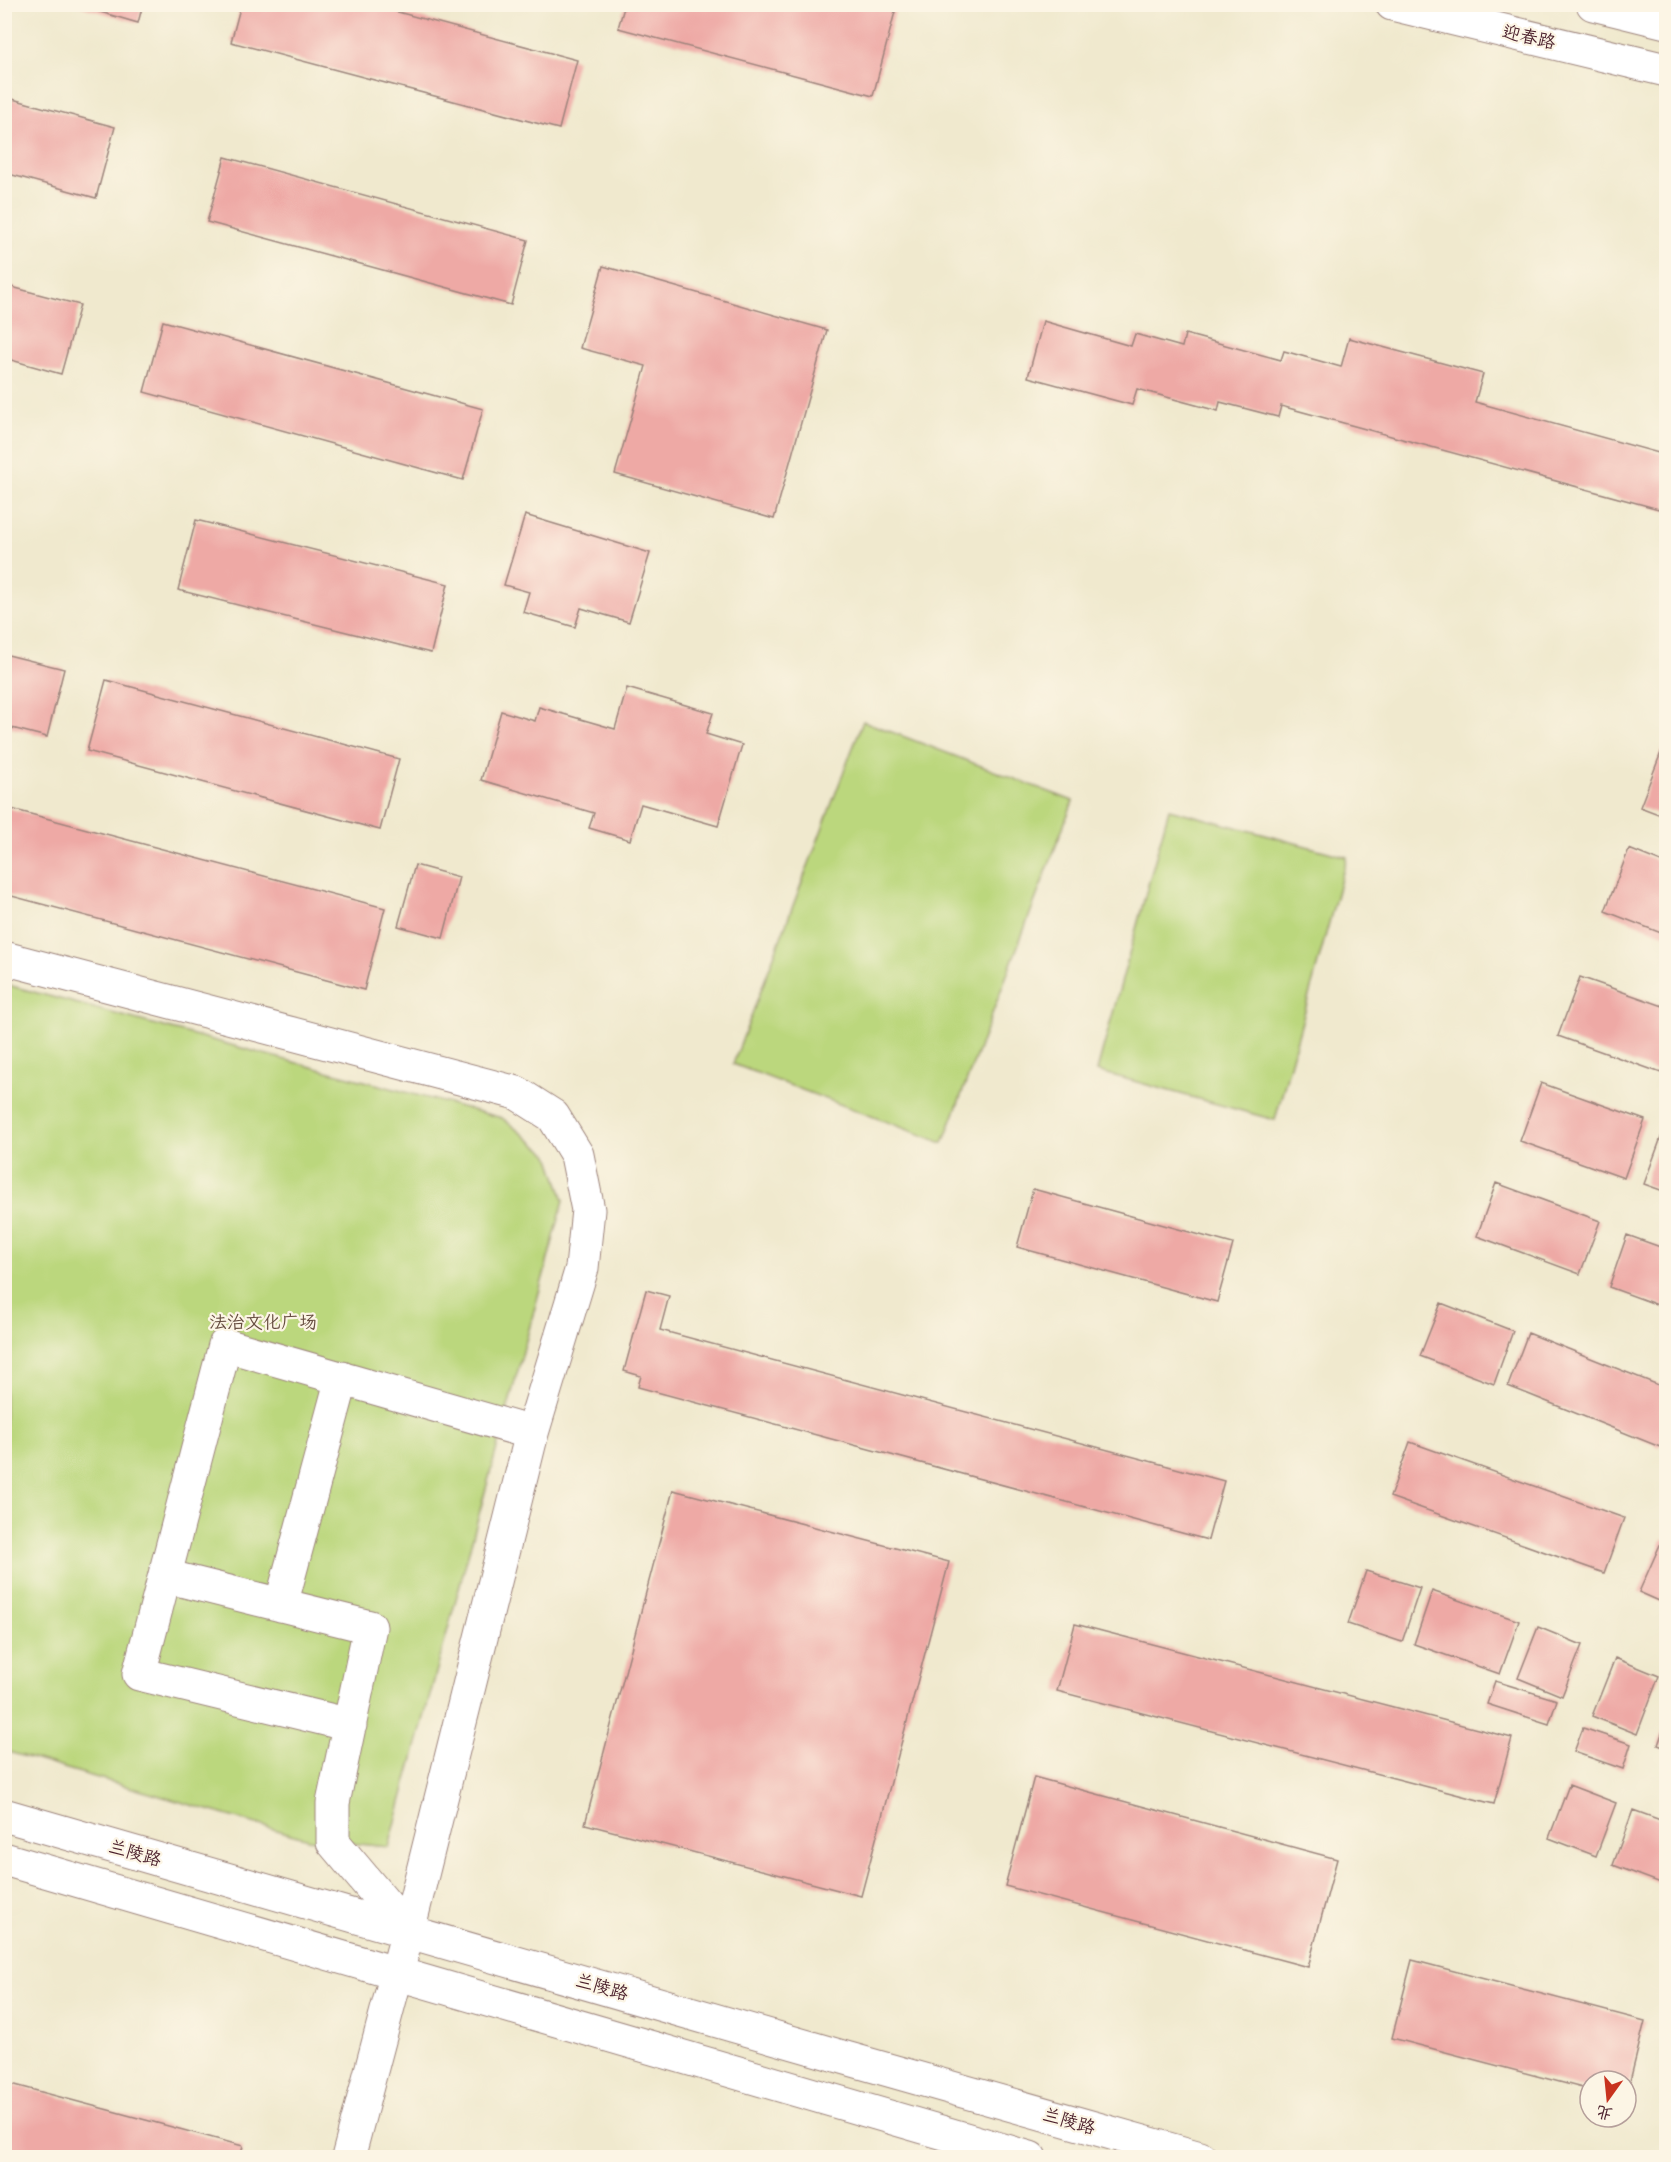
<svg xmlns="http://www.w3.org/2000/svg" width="1671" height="2162" font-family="Mynerve,'LXGW WenKai TC',sans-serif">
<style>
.green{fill:#bbd77d;stroke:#827b54;stroke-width:1.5}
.building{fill:#eea9a5}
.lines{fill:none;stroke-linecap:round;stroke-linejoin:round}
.minor-casing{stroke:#9d847c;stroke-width:35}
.minor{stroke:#fff;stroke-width:33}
.labels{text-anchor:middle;stroke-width:4.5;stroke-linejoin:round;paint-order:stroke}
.street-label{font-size:18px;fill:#4a1f2b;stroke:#fcf5e5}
.park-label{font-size:18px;fill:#664d40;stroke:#fcf5e5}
</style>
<rect width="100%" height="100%" fill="#fcf5e5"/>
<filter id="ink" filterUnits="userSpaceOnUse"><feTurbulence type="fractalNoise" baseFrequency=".0167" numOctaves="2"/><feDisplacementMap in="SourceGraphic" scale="12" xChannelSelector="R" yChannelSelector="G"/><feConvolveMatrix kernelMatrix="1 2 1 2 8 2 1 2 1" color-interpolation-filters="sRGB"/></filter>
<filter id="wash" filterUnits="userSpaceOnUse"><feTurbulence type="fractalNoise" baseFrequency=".008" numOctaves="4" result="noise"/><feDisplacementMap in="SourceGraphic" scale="24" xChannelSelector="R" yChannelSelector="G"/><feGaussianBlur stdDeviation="1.35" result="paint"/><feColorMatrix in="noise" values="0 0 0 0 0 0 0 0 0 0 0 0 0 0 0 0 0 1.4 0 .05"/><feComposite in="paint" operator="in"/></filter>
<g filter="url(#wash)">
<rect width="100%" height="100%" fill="#f0e9ce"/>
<path class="green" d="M863,721L1073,801L943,1143L733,1064Z
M1169,809L1347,857L1275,1120L1097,1071Z
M4,984L502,1118L549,1155L564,1200L389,1847L308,1839L5,1751Z"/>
<g id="blocks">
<path class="building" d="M73,4H143L138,23Z
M241,4H368L577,60L559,129L231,42Z
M625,4H897L873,96L618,28Z
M5,97L115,127L96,198L5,173Z
M225,157L528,240L511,305L207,222Z
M603,266L827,330L774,519L615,474L646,366L580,348Z
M4,285L80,305L61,374L4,358Z
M163,321L483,409L463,480L144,392Z
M1043,321L1131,346L1135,334L1182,347L1185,334L1281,360L1284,351L1341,367L1349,338L1483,374L1475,402L1666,455V511L1281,406L1278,417L1220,402L1218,411L1137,389L1132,405L1028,377Z
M525,515L650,553L629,622L581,608L575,627L523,612L529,592L504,585Z
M196,520L448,584L431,653L178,590Z
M4,654L64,669L47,737L4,726Z
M106,680L399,759L380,830L87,751Z
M627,688L713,713L706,734L742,745L718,826L641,804L630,840L589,828L594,813L481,780L501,711L535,721L539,707L615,729Z
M1662,750L1666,752V817L1640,807Z
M4,807L385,908L364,990L4,894Z
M1629,849L1666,864V935L1605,911Z
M415,865L459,877L443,938L398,926Z
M1580,977L1666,1007V1067L1664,1074L1558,1036Z
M1541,1083L1645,1120L1624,1178L1520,1141Z
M1666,1124V1192L1644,1184Z
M1496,1183L1600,1221L1580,1274L1477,1236Z
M1033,1189L1233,1244L1217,1302L1017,1247Z
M1627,1235L1666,1249V1308L1609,1287Z
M646,1290L669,1296L660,1330L1224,1481L1208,1540L638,1387L641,1376L624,1371Z
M1441,1303L1513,1331L1494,1384L1420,1356Z
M1528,1333L1666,1388V1432L1660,1447L1508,1386Z
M1410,1442L1624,1518L1604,1573L1390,1497Z
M673,1490L949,1562L861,1896L585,1824Z
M1663,1538L1666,1540V1604L1639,1592Z
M1366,1571L1420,1588L1402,1642L1348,1624Z
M1432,1591L1519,1621L1500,1674L1414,1644Z
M1075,1624L1512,1738L1494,1804L1057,1691Z
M1538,1627L1582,1645L1562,1696L1518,1678Z
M1615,1658L1659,1676L1637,1734L1592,1716Z
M1495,1681L1557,1700L1549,1724L1487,1704Z
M1666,1722V1748L1658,1745Z
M1583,1728L1631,1744L1623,1769L1574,1752Z
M1034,1777L1337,1859L1308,1967L1005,1886Z
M1569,1785L1616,1803L1596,1856L1549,1838Z
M1633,1810L1666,1822V1885L1613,1865Z
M1412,1960L1645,2021L1627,2093L1626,2081H1590V2090L1392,2038Z
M4,2082L243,2146L240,2158H4Z"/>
</g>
</g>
<g filter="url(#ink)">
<use href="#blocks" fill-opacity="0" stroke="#9d847c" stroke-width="1.5"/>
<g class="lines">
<defs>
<path id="minor" d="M1392,4L1666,70
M1593,4L1666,22
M4,958L517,1093L553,1116L577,1155L588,1210L582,1268L532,1433L408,1931L348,2158
M165,1576L370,1627L333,1803V1842L408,1931
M281,1605L342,1378
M350,1725L139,1674L225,1345L532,1433
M4,1815L846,2058L1200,2158
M4,1859L1030,2158"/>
</defs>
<use href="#minor" class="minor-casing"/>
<use href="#minor" class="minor"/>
</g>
</g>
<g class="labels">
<g class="street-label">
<text transform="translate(1529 37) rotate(13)" y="6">迎春路</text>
<text transform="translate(135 1853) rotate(16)" y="6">兰陵路</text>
<text transform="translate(602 1987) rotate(16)" y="6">兰陵路</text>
<text transform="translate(1069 2121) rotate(16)" y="6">兰陵路</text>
</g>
<g class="park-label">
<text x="263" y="1328">法治文化广场</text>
</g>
</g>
<rect width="1671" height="2162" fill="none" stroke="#fcf5e5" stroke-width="24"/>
<g transform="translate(1608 2099) rotate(195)"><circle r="28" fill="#fcf5e5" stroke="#b59f9b" stroke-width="1.5"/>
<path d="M0-4.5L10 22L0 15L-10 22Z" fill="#c8321e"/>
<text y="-9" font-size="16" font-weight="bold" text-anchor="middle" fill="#4a1f2b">北</text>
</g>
</svg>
